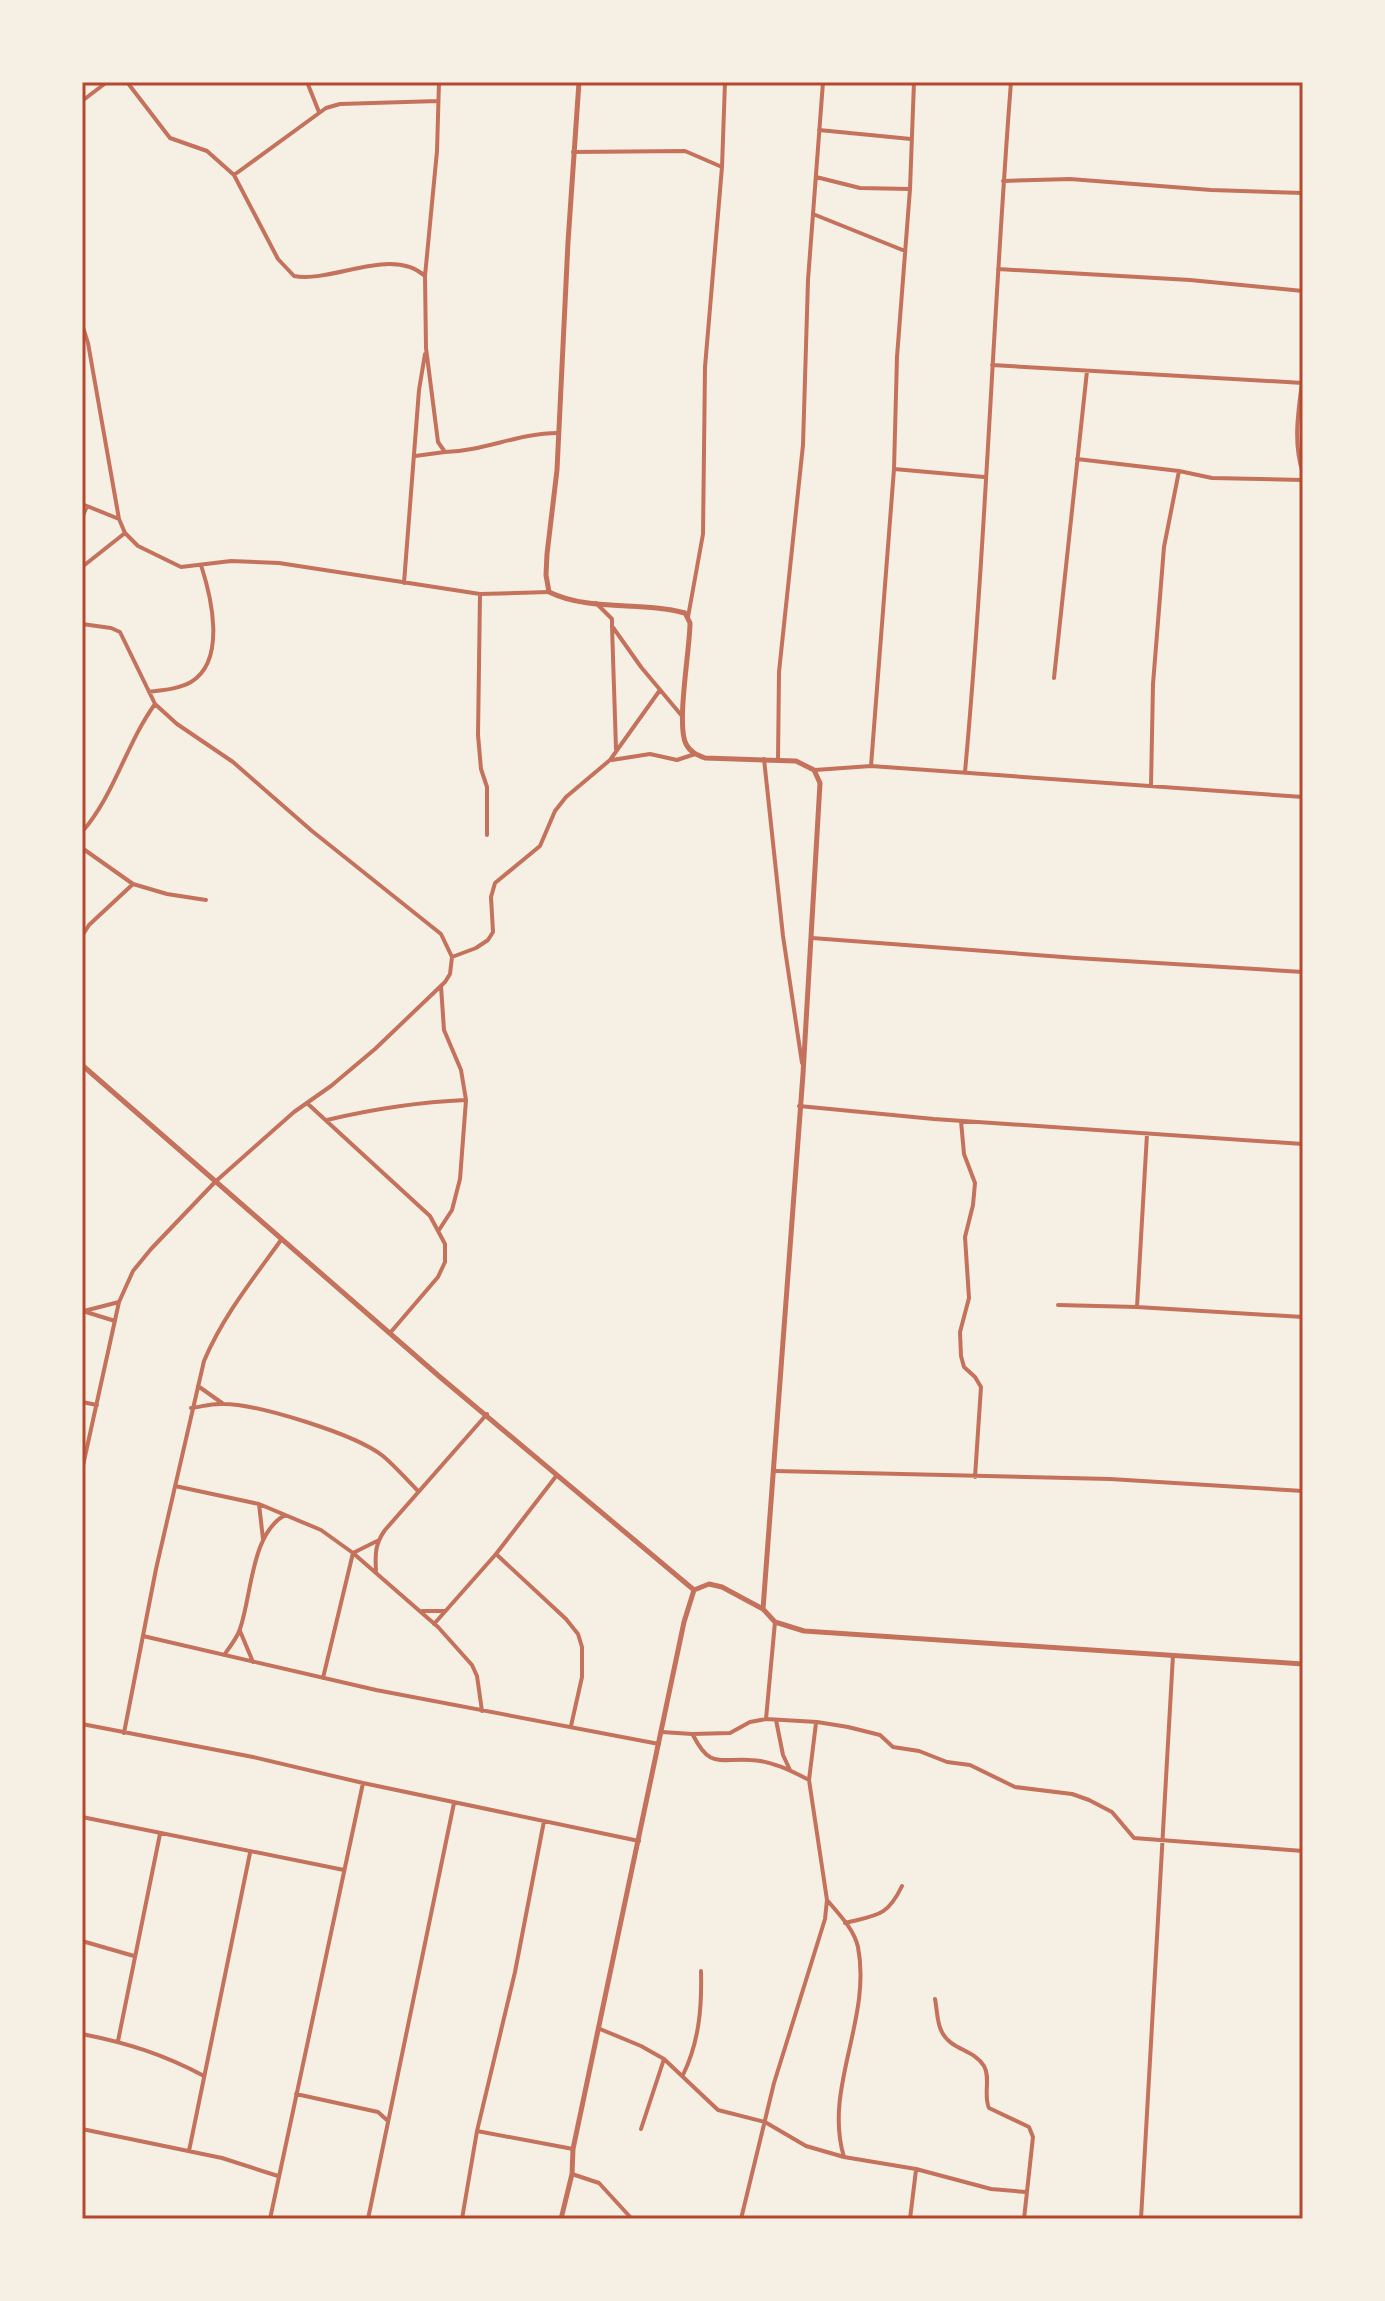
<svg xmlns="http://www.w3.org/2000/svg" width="1385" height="2301" font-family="Montserrat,sans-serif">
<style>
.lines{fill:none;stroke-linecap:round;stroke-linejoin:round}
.minor{stroke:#c5725c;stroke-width:4}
.tertiary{stroke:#c5725c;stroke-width:5}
.neatline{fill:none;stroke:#b5482f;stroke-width:3}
</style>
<rect width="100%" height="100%" fill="#f6efe4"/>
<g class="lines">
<path class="minor" d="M127,82L170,138L207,151L234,175L278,259L294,276C334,283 391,246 425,276
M307,82L319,112
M439,82L437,151L425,276L426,348L438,442L445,452C485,451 518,433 558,433
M82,101L107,82
M819,130L911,139
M573,152L685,151L722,167
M234,175L326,108L340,104L438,101
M816,177L860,188L910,189
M1003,181L1070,179L1211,190L1303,193
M813,214L905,251
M998,269L1190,280L1303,291
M82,324L88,343L119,519L125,533L138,546L181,567L231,561L279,563L480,594L549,592
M992,365L1303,383
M1302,383C1298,413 1293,444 1303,473
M415,456L445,452
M1077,459L1179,471L1212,478L1303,480
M894,469L984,477
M82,504L119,519
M82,518L87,506
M82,567L125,533
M404,583L419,390L425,354
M480,594L478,735L481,769L487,787V835
M596,603L612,619V626L641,667L682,716
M688,617L703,534L705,367L722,167L725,82
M82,624L111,628L120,632L155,704L177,724L233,762L312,831L441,934L452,957L450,974L445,982L375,1049L331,1086L294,1112L215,1182L151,1249L133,1271L119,1302L82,1470
M612,626L616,749
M1054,678L1087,371
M149,692C163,690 179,689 191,682C227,660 211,596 201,565
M764,759L783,936L802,1063
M612,760L650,754L677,760L695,754
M778,760L779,672L803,445L808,280L823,82
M871,766L894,469L897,357L910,189L914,82
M815,770L871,766L1303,797
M965,772C986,542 993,312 1011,82
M1151,786L1153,684L1164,547L1179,471
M82,832C115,794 126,744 155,704
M82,848L133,884L167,894L206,900
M82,936L89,925L133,884
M812,938L1076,958L1303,972
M452,957L476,948L488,940L493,932L491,897L495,883L540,846L555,811L566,797L610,760L660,690
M308,1104L430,1216L445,1244V1262L438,1277L390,1333
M799,1106L934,1119L1303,1144
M327,1120C373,1109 418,1102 466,1100
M961,1121L964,1154L975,1183L973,1205L965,1237L969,1298L960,1332L961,1356L964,1367L975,1377L981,1387L975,1477
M439,1230L452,1210L460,1179L466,1100L461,1070L444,1030L441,986
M1058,1305L1137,1307L1303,1317
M1137,1307L1147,1134
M84,1311L119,1302
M86,1312L115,1321
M198,1386L222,1403
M82,1402L97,1405
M191,1408C201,1407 212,1403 223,1404C258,1404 355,1434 383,1456C395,1466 407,1480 418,1491
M775,1471L1110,1479L1303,1491
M175,1486L259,1504L321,1530L353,1553L438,1627L472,1665L477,1676L482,1711
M259,1504L263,1539
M496,1554L566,1619L578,1634L582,1647V1677L571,1726
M376,1571C375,1554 375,1544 385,1530L487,1414
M422,1611H445
M434,1624L496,1554L557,1475
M240,1631L253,1662
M143,1636L376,1690L659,1744
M224,1655C230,1647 237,1638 240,1629C252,1594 251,1534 285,1515
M323,1678L353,1553L377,1541
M766,1719L775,1622
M776,1720L783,1755L790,1770
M82,1724L253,1757L363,1783L639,1841
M662,1732L692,1734L730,1733L750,1722L766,1719L817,1722L848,1727L880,1735L893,1747L919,1751L947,1762L970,1765L1015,1787L1072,1794L1089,1800L1112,1812L1134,1838L1303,1851
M124,1733L156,1569L204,1361C223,1316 253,1279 281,1240
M693,1735C710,1769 719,1758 750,1760C770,1760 792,1771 809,1780
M82,1817L344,1870
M827,1900C838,1913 854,1929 858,1947C872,2019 823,2089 844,2157
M845,1923C877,1915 887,1917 902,1886
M82,1941L134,1956
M935,1999C937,2009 937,2022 941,2030C949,2050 974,2049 984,2066C991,2078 983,2095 989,2108L1029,2127L1033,2137L1024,2219
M600,2029L641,2046L664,2059L718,2110L765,2122L806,2146L844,2157L916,2169L991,2189L1026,2192
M82,2034C127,2043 163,2054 204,2076
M118,2041L160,1834
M683,2075C699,2042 702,2008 701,1971
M296,2094L378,2112L388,2121
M82,2129L222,2158L278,2176
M641,2129L664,2059
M477,2131L573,2149
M189,2151L250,1853
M572,2174L599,2183L632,2219
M270,2219L363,1783
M368,2219L454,1803
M462,2219L477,2131L515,1972L544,1821
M741,2219L774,2083L825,1919L827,1900L809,1780L816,1723
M910,2219L916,2170
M1141,2219L1173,1655"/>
<path class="tertiary" d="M579,82L568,242L557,470L547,554L546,575L549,592C590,612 642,601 685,613L690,623C690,649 676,725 686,744C690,752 697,755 705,758L796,761L814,770L820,783L803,1074L763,1609
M82,1065L440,1377L694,1590
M561,2219L572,2174L573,2149L684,1622L694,1590L709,1584L722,1587L763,1609L775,1622L804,1631L1303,1664"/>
</g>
<rect width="1385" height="2301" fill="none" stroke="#f6efe4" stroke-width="168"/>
<rect x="84" y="84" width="1217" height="2133" class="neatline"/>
</svg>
